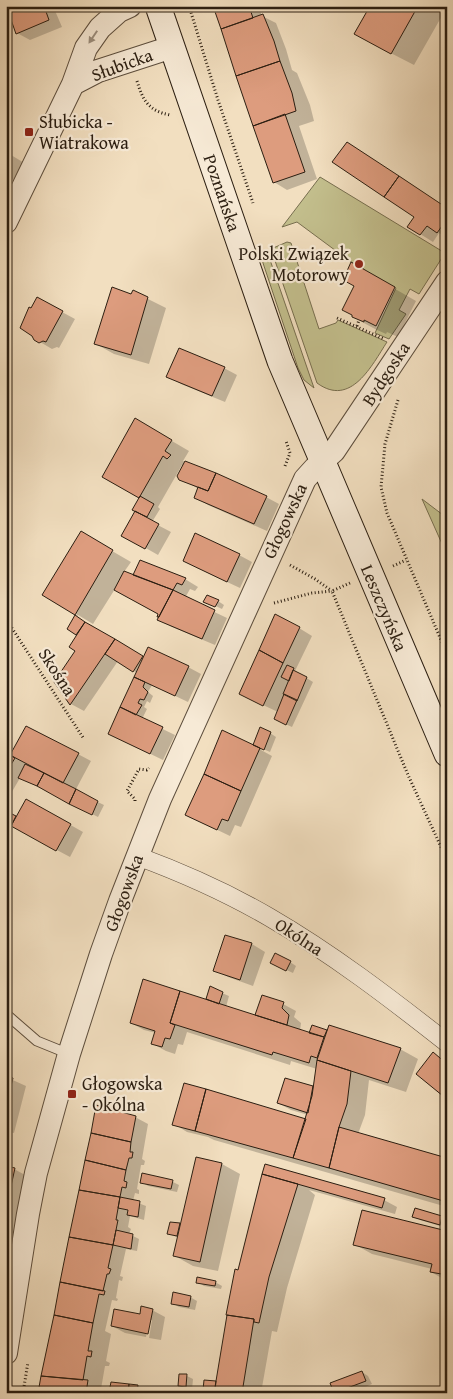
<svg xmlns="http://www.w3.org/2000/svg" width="453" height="1399" font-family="'Gentium Book Plus',serif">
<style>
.green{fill:#c3bf8d;stroke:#776e4f}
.shadow{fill:#0003}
.building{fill:#dd9c7e;stroke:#2b1e11}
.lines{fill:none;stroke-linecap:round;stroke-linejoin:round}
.service-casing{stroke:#5d4e3d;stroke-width:11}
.minor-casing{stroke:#5d4e3d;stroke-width:19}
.tertiary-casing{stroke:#5d4e3d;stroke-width:24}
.secondary-casing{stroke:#2b1e11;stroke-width:27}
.path{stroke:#2b1e11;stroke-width:3;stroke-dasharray:1 2.5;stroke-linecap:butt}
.service{stroke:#f7ead6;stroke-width:9}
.minor{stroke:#f7ead6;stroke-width:18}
.tertiary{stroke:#f7ead6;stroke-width:22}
.secondary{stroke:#f7ead6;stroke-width:25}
.oneway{fill:#9b8e7d}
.poi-dot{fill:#8f2418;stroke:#f7ead6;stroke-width:2}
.labels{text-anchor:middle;stroke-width:4.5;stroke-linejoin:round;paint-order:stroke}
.street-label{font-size:18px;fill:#2b1e11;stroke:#f7ead6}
.poi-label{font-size:18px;fill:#2b1e11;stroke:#f7ead6;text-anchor:start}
</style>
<rect width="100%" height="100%" fill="#f2dfc0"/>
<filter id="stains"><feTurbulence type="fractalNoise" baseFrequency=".004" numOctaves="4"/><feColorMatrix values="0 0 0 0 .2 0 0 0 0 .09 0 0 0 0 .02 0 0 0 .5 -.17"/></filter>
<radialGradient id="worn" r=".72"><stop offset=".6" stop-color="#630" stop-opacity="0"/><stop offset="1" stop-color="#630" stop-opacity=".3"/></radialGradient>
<path class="green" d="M320,177L445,253L419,294L410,289L399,310L406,314L389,339L375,333L396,288L364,271V269L351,262L297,222L282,227Z
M287,242L291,243L319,329L336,323L338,320L387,342C372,365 351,408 317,383L271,249Z
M267,251L314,388L304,380L298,368L260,254Z
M422,499L447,518V555Z"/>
<path class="shadow" d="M11,6H53L62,27L30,40L17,33Z
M214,6H258L262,16L276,23L286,49L292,70L297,73L310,105L314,121L299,126L317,179L287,190L274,182Z
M371,6H447V7L414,65L377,46Z
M347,143L447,209V237L439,233L433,242L409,227L416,217Z
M6,152L26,164L18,182L6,176Z
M352,264L416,301L398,337L387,332L386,334L375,329L353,317L355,286Z
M134,292L166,308L149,364L114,354L96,344Z
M62,312L75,319L59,348L57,347L52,349L35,339Z
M224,368L237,375L225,402L181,384L168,376Z
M136,420L189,451L183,461L266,497L279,504L267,531L208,505L195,497L199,489L180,479L183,466L182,465L158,507L160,509L152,522L171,532L158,555L123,535L136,511L141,498L104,476Z
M81,533L131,562L124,572L134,576L185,579L198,587L195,591L190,589L185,598L227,618L215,645L172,627L159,620L160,614L115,589L93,624L78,615L76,617L144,658L188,667L201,674L188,702L152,685L148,692L153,696L150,703L147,701L144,707L147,709L142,719L175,735L163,760L109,734L137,673L118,661L84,711L71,704L56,682L77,651L78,635L68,628L77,614H75Z
M239,555L252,562L240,588L197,568Z
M205,601H218L224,605L222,609Z
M299,628L312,636L295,671L313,682L292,727L281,722L278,712L240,694Z
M27,727L91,761L75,791L104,805L98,817L20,778L6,802V755L11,757Z
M270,733L276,737L270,752L261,748V750L272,756L241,827L235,825L230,836L186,815L253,746Z
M26,800L83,832L70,857L6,823V812L17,818Z
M226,936L252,944L265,952L253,986L228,977L215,970Z
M290,962L296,966L293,973L278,966Z
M222,993L229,996L226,1007L261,1018L257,1015L283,1004L296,1011L294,1017L301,1023L300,1031L315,1036L313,1027L400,1049L418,1059L406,1092L369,1080L365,1115L358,1134L447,1160V1207L214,1140L208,1137L187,1132L174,1124L307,1120L308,1115L291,1110L278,1103L286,1079L315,1087L317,1069L291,1061L290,1065L187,1032L183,1045L178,1044L175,1054L166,1051L153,1044L156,1033L144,1030L131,1023L212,1002L207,999Z
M433,1053L447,1062V1098L417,1074Z
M6,1077L26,1086L14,1133L6,1131Z
M135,1117L148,1124L142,1159L145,1161L144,1165H141L137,1189L139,1190V1194L135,1193L133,1201L146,1206L144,1220L130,1216L128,1227L131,1229L129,1234L139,1239L137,1251L126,1249L120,1276L123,1277L122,1281L119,1280L116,1298L118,1299L117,1301L112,1300L105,1331L111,1334L106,1361L110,1363L109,1366H105L101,1389L100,1393H39Z
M197,1159L222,1164L240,1174L218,1271L193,1266L175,1256L179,1238L169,1234L180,1224L182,1226Z
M6,1167L14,1169L27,1176L10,1262H6Z
M263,1174L384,1200L397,1207L395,1214L309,1190L315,1195L287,1288L277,1332L272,1331L261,1393H185V1389L179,1385L187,1376L193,1379L192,1390L204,1391L216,1382L239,1271Z
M143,1175L173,1182L179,1185L177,1192L148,1186L142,1182Z
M416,1209L447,1220V1228L420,1220L413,1216Z
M447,1232V1281L431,1272L432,1269L372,1254L354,1244Z
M198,1282H215L222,1286L221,1289L204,1286Z
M190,1297L197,1301L195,1310L179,1307L172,1303Z
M152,1310L165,1317L161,1340L149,1338L152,1320H149L146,1337L125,1333L112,1326Z
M362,1372L368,1376L372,1384L351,1393H335L332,1384Z
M137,1386L143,1390V1393H114L111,1391Z
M301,1389L307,1392L308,1393H295Z"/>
<path class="building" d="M20,6H44L49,20L16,34L8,11Z
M213,6H249L253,18L221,29Z
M370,6H418L391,54L354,34Z
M263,14L274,41L280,61L236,76L221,29Z
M280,61L292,93L296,111L253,126L236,76Z
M285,114L305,172L273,183L253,126Z
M347,142L399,176L384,197L332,162Z
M399,176L447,208V219L437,233L427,226L420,235L407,227L414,217L384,197Z
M351,262L395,287L376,326L364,320V322L352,317V315L342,310L354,286L343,280Z
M112,287L131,294L133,290L148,297L131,355L94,344Z
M37,297L63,311L46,342L43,341L39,343L34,340L32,336L20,328L29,307L31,308Z
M179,348L225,367L212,396L166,377Z
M135,418L172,440L165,451L171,455L167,459L163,456L139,498L102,477Z
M185,461L216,473L208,491L179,480L177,476Z
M216,473L267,496L254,524L194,498L198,487L208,491Z
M140,496L154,504L147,517L132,510Z
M135,511L159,524L145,549L121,536Z
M81,531L113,550L75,615L42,595Z
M195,533L240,554L227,582L183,561Z
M140,560L186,578L182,585L177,583L173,590L133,575Z
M124,571L173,590L159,617H157L158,614L114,590Z
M173,590L215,610L202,639L157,620Z
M207,595L219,600L215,607L203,602Z
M275,614L300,627L283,663L259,650Z
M75,615L85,622L76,635L67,629Z
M85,622L115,639L70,705L54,682L75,651L69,647Z
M115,639L143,656L133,672L105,654Z
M148,647L189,666L175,696L134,677Z
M259,650L283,663L263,706L239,694Z
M287,665L294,668L289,681L281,677Z
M293,670L307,677L297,701L283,694Z
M134,677L145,682L143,687L148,692L144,700L140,699L138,703L142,705L136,715L120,707Z
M284,694L297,700L286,725L274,719Z
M120,707L163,727L150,754L108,734Z
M26,726L79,753L63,783L10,755Z
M260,727L271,732L264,750L253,745Z
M222,730L260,748L241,791L204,774Z
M6,753L15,758L6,773Z
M25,764L44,773L37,786L18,778Z
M44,773L76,789L69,804L37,786Z
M204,774L241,791L228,821L222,819L217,830L185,815Z
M76,789L98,801L92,815L69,804Z
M26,799L71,824L56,851L11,826Z
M6,811L16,816L11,826L6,824Z
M225,935L252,943L240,980L213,971Z
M275,953L291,961L286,971L270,963Z
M143,979L180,991L170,1023L175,1025L170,1039L165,1038L162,1047L151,1044L155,1031L130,1023Z
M210,986L223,992L219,1004L206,999Z
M180,991L324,1037L317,1058L311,1056L309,1063L273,1052L272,1055L170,1023Z
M262,995L284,1002L282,1008L289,1015L287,1025L255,1015Z
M312,1025L327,1030L324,1037L309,1033Z
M329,1025L401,1048L388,1083L317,1060Z
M433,1052L447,1064V1090L443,1096L416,1074Z
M317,1060L351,1071L347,1104L339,1127L329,1168L293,1158L312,1096Z
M6,1076L13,1078L6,1106Z
M285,1078L313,1086L308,1113L277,1103Z
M184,1083L206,1089L195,1131L172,1125Z
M206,1089L306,1119L293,1158L195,1131Z
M96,1105L136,1116L131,1142L91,1133Z
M339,1127L447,1158V1202L329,1168Z
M91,1133L131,1142L130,1152H133L132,1158H129L126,1170L85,1160Z
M196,1157L222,1163L200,1262L173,1256Z
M85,1160L126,1170L124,1181L127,1182L126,1188L122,1187L120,1197L79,1190Z
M265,1164L385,1198L382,1208L262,1174Z
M6,1166L15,1168L6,1209Z
M142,1173L173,1180L171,1189L140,1183Z
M262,1174L298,1184L269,1277L259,1323L254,1322V1319L226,1315L235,1269L238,1270Z
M79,1190L120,1197L116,1220H118L113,1245L69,1237Z
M120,1197L140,1201L138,1217L127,1215L128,1210L118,1208Z
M415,1208L442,1216L440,1225L412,1217Z
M362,1210L447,1231V1275L430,1272L432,1264L353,1245Z
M170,1222L180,1223L177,1236L167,1234Z
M116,1230L133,1234L131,1249L113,1245Z
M69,1237L113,1245L108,1268L111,1269L109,1274H107L103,1291L60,1282Z
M197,1277L216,1281L215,1286L196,1283Z
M60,1282L105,1291L104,1295L99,1294L93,1323L54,1315Z
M173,1292L191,1296L189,1307L171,1304Z
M141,1306L153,1309L148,1334L111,1326L114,1309L140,1314Z
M54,1315L93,1323L88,1351H92L91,1357L87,1356L83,1380L41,1376Z
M227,1315L254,1319L242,1393H214Z
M362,1371L366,1381L334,1393L330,1383Z
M179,1374H187L186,1387L178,1386Z
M41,1376L88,1380L86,1393H38Z
M204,1380L216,1381L215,1391L203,1390Z
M111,1382L129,1384L128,1393L109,1392Z
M129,1384L138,1385L137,1393H128Z
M184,1388L203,1390L215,1391L214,1393H183Z"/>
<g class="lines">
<defs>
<path id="service" d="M6,1014L37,1041L69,1054"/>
<path id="minor" d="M137,856C183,873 226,892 269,917C331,953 390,998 447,1043"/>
<path id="tertiary" d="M73,84L98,71L172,47
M6,222L73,84L86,48L100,28L119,11L130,6
M6,1353L28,1214L36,1173L69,1054L101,954L120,901L160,799L305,479L315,468L334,451L447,282"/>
<path id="secondary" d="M158,6L280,361L447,754"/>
</defs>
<use href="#service" class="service-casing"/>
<use href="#minor" class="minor-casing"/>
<use href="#tertiary" class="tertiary-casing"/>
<use href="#secondary" class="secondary-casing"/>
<path class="path" d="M189,6L218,100L253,203
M137,81C143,101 149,111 170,115
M337,318L384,339
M357,326L359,320
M398,400L385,444L381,487L387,513L447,654
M285,466L290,453L286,441
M290,565L315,579L332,591
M393,566L406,560
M350,583L332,591L408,775L447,860
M274,603L312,593L332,591
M6,619L84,739
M135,801V799L127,791L139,769L147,770L149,768
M23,1393L28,1362"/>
<use href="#service" class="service"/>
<use href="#minor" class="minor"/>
<use href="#tertiary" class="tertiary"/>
<use href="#secondary" class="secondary"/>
</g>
<defs><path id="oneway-solid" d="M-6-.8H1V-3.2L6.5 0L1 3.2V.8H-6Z" transform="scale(1.25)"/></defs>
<use class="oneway" href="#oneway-solid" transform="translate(93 37) rotate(124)"/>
<g class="poi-dot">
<rect x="24" y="127" width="10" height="10" rx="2.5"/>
<circle cx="359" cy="264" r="5"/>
<rect x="67" y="1089" width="10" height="10" rx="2.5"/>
</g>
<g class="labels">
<g class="street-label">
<text transform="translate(122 65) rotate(-20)" y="6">Słubicka</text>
<text transform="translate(222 193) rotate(71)" y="6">Poznańska</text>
<text transform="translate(386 374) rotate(-57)" y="6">Bydgoska</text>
<text transform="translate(285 521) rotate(-65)" y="6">Głogowska</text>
<text transform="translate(384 608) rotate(67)" y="6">Leszczyńska</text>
<text transform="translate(57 672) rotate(57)" y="6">Skośna</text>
<text transform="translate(124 893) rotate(-70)" y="6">Głogowska</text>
<text transform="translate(299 937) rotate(33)" y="6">Okólna</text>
</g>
<g class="poi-label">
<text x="39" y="128">Słubicka -<tspan x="39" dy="21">Wiatrakowa</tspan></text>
<text x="349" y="260" text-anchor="end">Polski Związek<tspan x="349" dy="21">Motorowy</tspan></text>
<text x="82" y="1090">Głogowska<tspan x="82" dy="21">- Okólna</tspan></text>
</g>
</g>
<rect width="453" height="1399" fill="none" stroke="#f2dfc0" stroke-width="25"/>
<rect x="8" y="8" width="438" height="1384" fill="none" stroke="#2b1e11" stroke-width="2.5"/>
<rect x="12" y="12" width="428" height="1374" fill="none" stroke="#2b1e11"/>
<rect width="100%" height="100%" filter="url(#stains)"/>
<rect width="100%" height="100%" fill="url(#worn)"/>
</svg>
